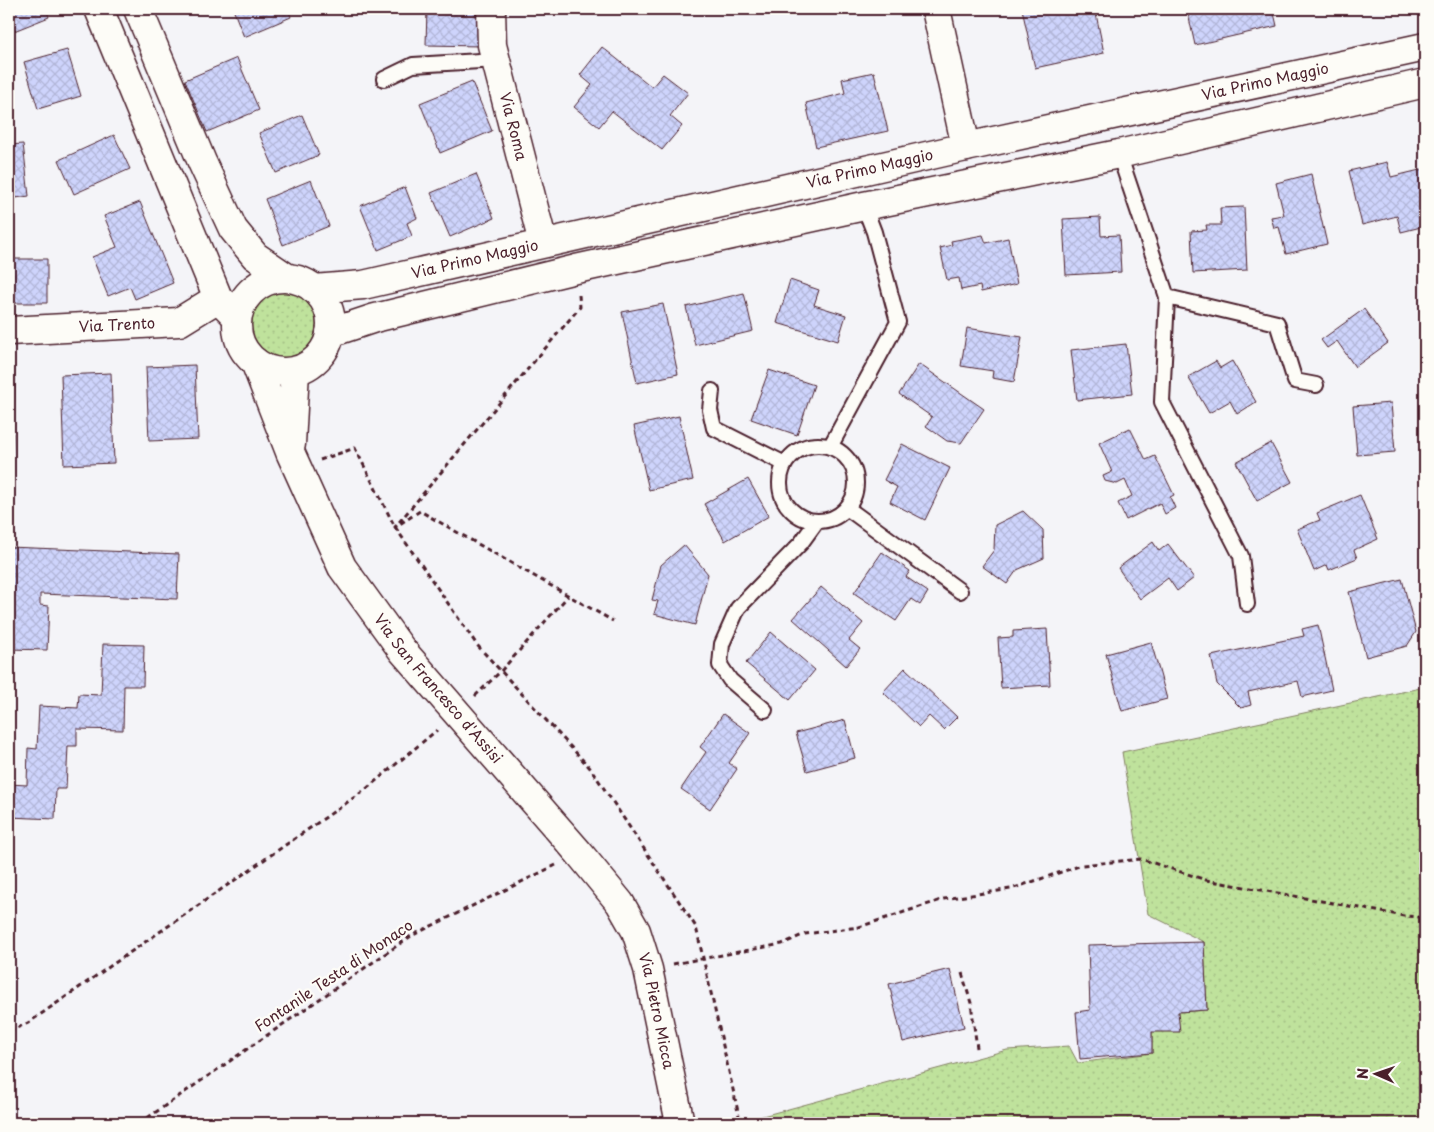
<svg xmlns="http://www.w3.org/2000/svg" width="1434" height="1132" font-family="'Playpen Sans',sans-serif">
<style>
.green{fill:url(#green-dots);stroke:#848064}
.building{fill:url(#building-cross-hatch);stroke:#4a1f2b}
.lines{fill:none;stroke-linecap:round;stroke-linejoin:round}
.lane-casing{stroke:#4a1f2b;stroke-width:18}
.street-casing{stroke:#4a1f2b;stroke-width:31}
.path{stroke:#4a1f2b;stroke-width:3;stroke-dasharray:5 4;stroke-linecap:butt}
.lane{stroke:#fdfcf7;stroke-width:14}
.street{stroke:#fdfcf7;stroke-width:28}
.labels{text-anchor:middle;stroke-width:4.5;stroke-linejoin:round;paint-order:stroke}
.street-label{font-size:15px;fill:#4a1f2b;stroke:#fdfcf7}
</style>
<defs>
<pattern id="green-dots" width="8" height="8" patternUnits="userSpaceOnUse" patternTransform="scale(1.25)"><rect width="8" height="8" fill="#bfe29c"/><path d="M2 2h.1M6 6h.1" fill="none" stroke="#a6c187" stroke-width="1.8" stroke-linecap="round"/></pattern>
<pattern id="building-cross-hatch" width="8" height="8" patternUnits="userSpaceOnUse" patternTransform="scale(1.25)"><rect width="8" height="8" fill="#ced4fc"/><path d="M0 0l8 8M0 8l8-8" fill="none" stroke="#b2b6d8"/></pattern>
</defs>
<rect width="100%" height="100%" fill="#f4f4f8"/>
<filter id="ink" filterUnits="userSpaceOnUse"><feTurbulence type="fractalNoise" baseFrequency=".02" numOctaves="2"/><feDisplacementMap in="SourceGraphic" scale="10" xChannelSelector="R" yChannelSelector="G"/><feConvolveMatrix kernelMatrix="1 2 1 2 8 2 1 2 1" color-interpolation-filters="sRGB"/></filter>
<g filter="url(#ink)">
<path class="green" d="M248 325a34 34 0 1 1 68 0a34 34 0 1 1-68 0Z
M1425,687V1123H745L744,1121L1007,1050L1069,1046L1078,1063L1152,1053V1032L1178,1012L1207,1010L1204,942L1148,914L1122,752Z"/>
<path class="building" d="M9,9H46L49,17L9,33Z
M233,9H288L291,17L244,37Z
M427,9H482L481,46L426,45Z
M1022,9H1095L1104,53L1035,68Z
M1187,9H1273L1277,26L1195,45Z
M602,47L652,87L663,74L688,93L670,116L682,126L662,150L612,111L599,127L574,107L592,85L580,75Z
M67,50L81,96L38,109L24,62Z
M237,58L259,110L207,132L185,80Z
M874,72L888,131L816,147L806,103L845,93L842,79Z
M472,82L492,131L440,153L420,103Z
M302,115L319,155L276,173L259,133Z
M114,135L130,169L74,194L59,160Z
M23,144L29,196L9,199V145Z
M1387,162L1391,177L1424,169L1425,176V226L1401,232L1397,216L1362,225L1349,171Z
M476,174L494,218L450,237L431,193Z
M1311,174L1327,244L1286,254L1279,227L1274,228L1271,217L1284,215L1276,183Z
M311,180L329,226L283,245L265,199Z
M405,187L417,218L407,223L412,236L378,250L360,206Z
M140,202L173,283L135,299L130,287L108,296L92,257L117,247L104,216Z
M1244,207L1247,270L1193,273L1191,231L1207,230L1206,225H1221L1220,208Z
M1100,217L1101,236L1119,235L1121,272L1066,275L1063,219Z
M983,235L986,243L1008,238L1017,284L981,292L980,286L961,290L959,278L947,280L940,248L952,245L951,241Z
M9,259H47V303H9Z
M790,280L819,290L814,305L846,315L838,341L777,323Z
M744,293L753,331L695,345L686,307Z
M663,304L678,374L637,383L622,312Z
M1364,309L1388,343L1355,367L1337,341L1327,348L1321,340Z
M967,328L1022,337L1014,382L992,378L993,371L961,366Z
M1126,344L1132,394L1077,400L1071,350Z
M1216,361L1220,368L1232,361L1256,402L1237,414L1230,401L1209,413L1188,377Z
M919,364L984,409L961,443L947,441L926,426L932,417L899,394Z
M195,365L198,439L149,441L146,367Z
M769,370L814,385L797,435L751,419Z
M111,373L114,463L64,465L61,375Z
M9,377L15,378L11,466H9Z
M1391,403L1395,452L1357,455L1353,406Z
M679,416L693,480L649,490L634,426Z
M1130,428L1146,460L1155,456L1174,495L1170,497L1175,508L1165,514L1160,503L1126,520L1118,503L1132,496L1125,480L1117,484L1105,481L1103,476L1112,472L1099,443Z
M1271,443L1292,482L1257,501L1236,462Z
M902,444L950,468L925,520L890,502L897,487L884,480Z
M748,479L769,516L725,541L704,504Z
M1360,495L1378,539L1354,550L1357,558L1329,570L1327,565L1314,571L1297,529L1320,520L1317,513Z
M1023,511L1043,530L1044,558L1017,570L1007,584L982,566L994,550L995,525Z
M1153,542L1159,551L1168,544L1194,578L1177,591L1168,578L1140,599L1118,568Z
M684,545L708,574L695,625L654,614L658,601L652,600L661,565Z
M9,547L179,554L177,599L40,594V605L49,606L47,650L9,649Z
M882,552L910,571L906,577L928,592L920,605L911,599L896,621L854,593Z
M1402,579L1416,632L1407,646L1366,657L1349,592Z
M821,587L863,623L849,640L860,649L846,666L793,619Z
M1318,625L1332,690L1302,697L1298,681L1248,692L1251,705L1241,708L1217,684L1211,656L1304,636L1302,629Z
M1047,629L1050,685L1001,688L998,638L1013,637V631Z
M771,632L815,670L790,700L746,663Z
M1151,642L1167,699L1122,711L1106,654Z
M103,644L144,645L143,686H124L123,730L77,729V746H68L66,789H56L55,819L9,817V784L27,785L28,748L37,749L39,706L78,708L79,694L101,695Z
M905,668L957,717L944,730L929,716L919,727L883,692Z
M723,714L750,733L729,763L737,769L710,809L681,789L706,752L700,747Z
M845,720L855,758L807,771L796,733Z
M1204,942L1207,1010L1178,1012L1180,1032H1152V1053L1080,1059L1076,1012L1090,1010L1088,945Z
M950,969L964,1027L903,1042L889,984Z"/>
<g class="lines">
<defs>
<path id="lane" d="M384,79L413,65L497,60
M1119,154L1167,297
M712,391L710,410L714,428L785,464
M780 483a38 38 0 1 1 76 0a38 38 0 1 1-76 0Z
M830,447L898,322L874,232L864,206
M847,508L960,591
M1247,604L1241,556L1162,402L1167,297L1277,323L1295,381L1316,385
M765,710L730,680L720,665L722,644L738,608L801,543L817,521"/>
<g id="street">
<path d="M99,9L218,298L237,317"/>
<path d="M138,9L202,162L233,229L255,256L286,277"/>
<path id="s1" d="M491,9L492,45L543,243"/>
<path d="M936,9L966,147"/>
<circle cx="284" cy="325" r="47"/>
<path id="s2" d="M314,289L363,285L966,147L1425,47"/>
<path id="s3" d="M9,331L179,322L218,298"/>
<path d="M330,333L375,318L576,269L864,206L1119,154L1425,83"/>
<path id="s4" d="M255,362L290,452L342,567L402,650L579,853L620,903L636,931L648,969L680,1123"/>
<path d="M291,444L295,371"/>
</g>
</defs>
<use href="#lane" class="lane-casing"/>
<use href="#street" class="street-casing"/>
<path class="path" d="M579,295L580,307L395,527L420,511L613,621
M320,460L355,448L395,527L477,645L591,769L696,927L739,1116
M475,696L501,671L568,596
M673,964L782,944L805,934L859,927L944,899L1011,889L1082,865L1141,859L1206,880L1404,916L1425,917
M962,973L971,1003L977,1048
M9,1031L28,1023L365,790L437,730
M140,1123L411,936L556,865"/>
<use href="#lane" class="lane"/>
<use href="#street" class="street"/>
</g>
</g>
<g class="labels">
<g class="street-label">
<text dy="5" stroke="none"><textPath href="#s2" startOffset="974">Via Primo Maggio</textPath></text>
<text dy="5" stroke="none"><textPath href="#s1" startOffset="120">Via Roma</textPath></text>
<text dy="5" stroke="none"><textPath href="#s2" startOffset="569">Via Primo Maggio</textPath></text>
<text dy="5" stroke="none"><textPath href="#s2" startOffset="164">Via Primo Maggio</textPath></text>
<text dy="5" stroke="none"><textPath href="#s3" startOffset="108">Via Trento</textPath></text>
<text dy="5" stroke="none"><textPath href="#s4" startOffset="378">Via San Francesco d'Assisi</textPath></text>
<text transform="translate(334 976) rotate(-34)" y="5">Fontanile Testa di Monaco</text>
<text dy="5" stroke="none"><textPath href="#s4" startOffset="774">Via Pietro Micca</textPath></text>
</g>
</g>
<rect width="1434" height="1132" fill="none" stroke="#fdfcf7" stroke-width="30"/>
<rect x="15" y="15" width="1404" height="1102" fill="none" stroke="#4a1f2b" stroke-width="2" filter="url(#ink)"/>
<g transform="translate(1376 1074) rotate(272)" stroke="#fdfcf7" stroke-width="4" paint-order="stroke">
<path d="M0-4L9 19L0 12L-9 19Z" fill="#4a1f2b"/>
<text y="-8" font-size="14" font-weight="bold" text-anchor="middle" fill="#4a1f2b">N</text>
</g>
</svg>
